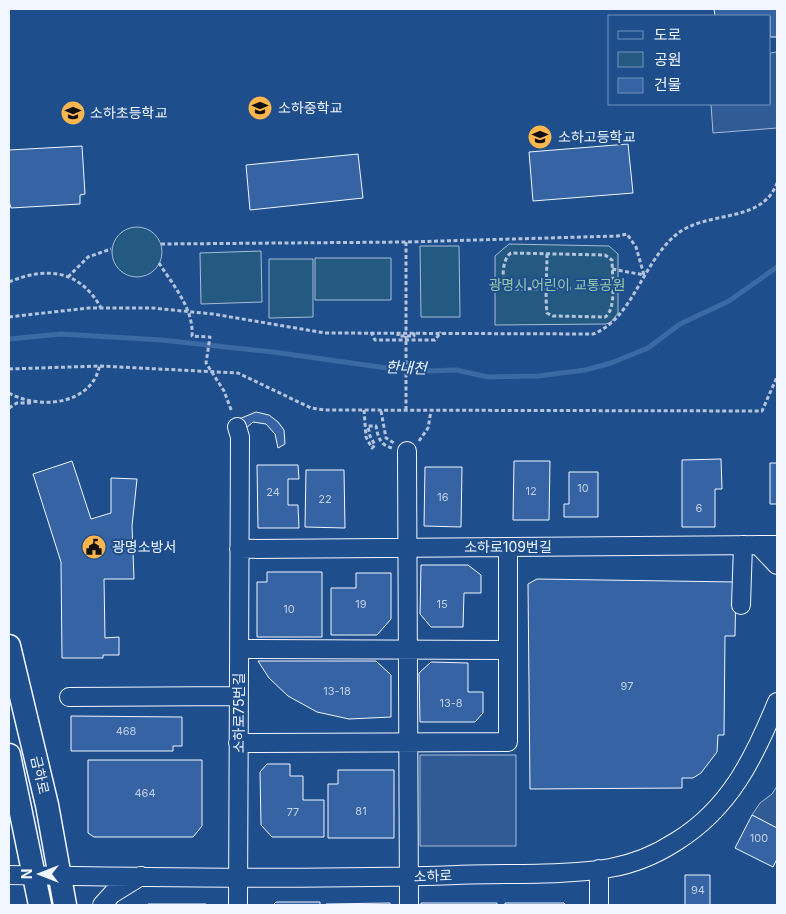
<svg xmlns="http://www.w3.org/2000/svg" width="786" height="914" font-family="Inter,'Noto Sans KR',sans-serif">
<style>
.green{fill:#245a82;stroke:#a8bbd7}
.parking{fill:#305b95;stroke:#a8bbd7}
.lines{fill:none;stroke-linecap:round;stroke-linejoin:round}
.stream{stroke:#3b69a3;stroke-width:5}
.building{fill:#3563a3;stroke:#f2f6ff}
.minor-casing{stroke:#f2f6ff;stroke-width:20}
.major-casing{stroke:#f2f6ff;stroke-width:25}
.path{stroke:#b3c4dc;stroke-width:3;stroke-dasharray:4 2.5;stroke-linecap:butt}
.minor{stroke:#1f4e8c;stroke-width:18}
.major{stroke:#1f4e8c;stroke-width:22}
.labels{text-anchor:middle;stroke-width:4;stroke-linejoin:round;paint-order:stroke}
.number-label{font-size:11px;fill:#c3d1e8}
.poi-label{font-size:14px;fill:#f2f6ff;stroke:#1f4e8c;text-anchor:start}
.park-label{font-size:14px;fill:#97c8a6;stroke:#1f4e8c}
.street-label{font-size:14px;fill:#f2f6ff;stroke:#1f4e8c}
.water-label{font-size:15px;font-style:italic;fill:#f2f6ff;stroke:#1f4e8c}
</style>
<rect width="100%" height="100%" fill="#1f4e8c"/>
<path class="green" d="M112 252a25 25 0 1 1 50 0a25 25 0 1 1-50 0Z
M509,244L609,246L618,254V313L611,322L606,324L495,325V256Z
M420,246H459L460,317H421Z
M261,251L262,302L201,304L200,253Z
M315,258H391V300H315Z
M269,259H313V317L269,318Z"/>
<path class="parking" d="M777,52V128L713,133L711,104H770V53Z
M420,755H516V846H420Z
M777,786V828L752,815L760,803L772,794Z"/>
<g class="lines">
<path class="stream" d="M9,339L61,334L162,340L273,352L387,368L426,371L456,370L488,377L538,376L585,370L611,363L648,348L680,324L729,301L777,267"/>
</g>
<path class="building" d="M714,9H777V37H770V16H715Z
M628,144L633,193L533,201L529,152Z
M82,146L85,194L80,195V204L11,208L9,201V150Z
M358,154L363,198L250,210L246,165Z
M256,412L269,415L278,422L284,430L285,444L278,448L275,434L266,424L253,422L245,429L239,419Z
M721,459L722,489H715V527H682V460Z
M72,461L91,519L111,513V478L137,479L132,526L134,579H104L105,638L119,637V655H103V658H62L61,562L33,474Z
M514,461H550L549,520H513Z
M770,463H777V504H770Z
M257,465H298L299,479H288V505H298L299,528H258Z
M425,467H462L461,527L424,526Z
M306,470H344L345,528L305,527Z
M569,472H598V517H564V504H569Z
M421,565H468L481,575V593H464L463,627H431L420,614Z
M267,572H322V637H257V582H267Z
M356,573H391V619L377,635H331V588H356Z
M537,579L736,582L735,636H725L724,735H718L717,752L701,773L693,778H682V788L530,789L528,584Z
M258,661H376L391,675V717L349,719L317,712L288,696L269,678Z
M431,662L468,663V692H483V713L475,722H420L419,673Z
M71,716L182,717V746H173V751H71Z
M88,760H202V826L193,837H94L88,833Z
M267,764H290V776H303V800H324V837H272L261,825L260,772Z
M338,770H394V838H328V784H338Z
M752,815L777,828V859L773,867L735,848Z
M685,875H710V905H685Z
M276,902H320V905H273Z
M390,903V905H326V904Z
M421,903H497V905H421Z
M505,903H564L566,905H505Z
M148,904H206L207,905H147Z"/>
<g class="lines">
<defs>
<path id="minor" d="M237,427L240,437L238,905
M407,451L409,905
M758,545L777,565
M239,549L777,545
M741,605L743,545
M239,649L508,650
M69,697L239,696
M238,743L508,742V547
M599,869V905
M9,875C158,877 308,880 457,875C505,873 564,876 610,868C633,864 657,854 677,841C730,808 754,758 777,702
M102,905L112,894L141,876"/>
<path id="major" d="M9,646L47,805L65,905
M9,755L40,905"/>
</defs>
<use href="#minor" class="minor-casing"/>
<use href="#major" class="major-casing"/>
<path class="path" d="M406,242V332
M161,244L406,242L618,236L627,234L636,247L644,275L612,269
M547,254C547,273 545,294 547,313L553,316L605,317C617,310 612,274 612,260L605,255L511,253C502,259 501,280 507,288L510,289L612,288
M159,263C173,285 194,309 192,336L210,337L206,363L224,391L232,412
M68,277L88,257L111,249
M9,282C47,266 80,270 101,308
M9,317L88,308H152L213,314L325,333L593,334C633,319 642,262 677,234C707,210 762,224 777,183
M371,332L375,340H435L441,332
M398,332V336H414V332
M9,369L100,366L238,373L311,408L325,410L762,411L777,377
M9,393C33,407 77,407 94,380C97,376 98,370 100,366
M9,408L17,403H32
M364,410L366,437L372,448L375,445L370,436L368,426H376C378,437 380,445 392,448
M406,410V336
M381,411L386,438L394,443
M419,441L428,428L431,411"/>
<use href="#minor" class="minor"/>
<use href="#major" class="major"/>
</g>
<defs>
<symbol id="school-disc" viewBox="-11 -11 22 22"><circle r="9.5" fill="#ffb74d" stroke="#1f4e8c"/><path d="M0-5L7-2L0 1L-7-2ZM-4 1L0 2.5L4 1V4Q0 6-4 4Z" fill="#111"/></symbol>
<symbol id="civic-disc" viewBox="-11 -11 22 22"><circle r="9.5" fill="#ffb74d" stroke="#1f4e8c"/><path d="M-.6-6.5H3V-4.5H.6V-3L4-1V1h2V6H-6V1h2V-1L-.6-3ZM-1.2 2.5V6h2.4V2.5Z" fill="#111"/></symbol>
</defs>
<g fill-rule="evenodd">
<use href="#school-disc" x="246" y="94" width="28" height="28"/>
<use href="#school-disc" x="59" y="99" width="28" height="28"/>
<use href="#school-disc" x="526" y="123" width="28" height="28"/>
<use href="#civic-disc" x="80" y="533" width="28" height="28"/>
</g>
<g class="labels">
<g class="number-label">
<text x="583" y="492">10</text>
<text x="531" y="495">12</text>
<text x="273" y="496">24</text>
<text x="443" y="501">16</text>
<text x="325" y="503">22</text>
<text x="699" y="512">6</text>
<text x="361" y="608">19</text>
<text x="442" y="608">15</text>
<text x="289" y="613">10</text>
<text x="627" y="690">97</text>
<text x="337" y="695">13-18</text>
<text x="451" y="707">13-8</text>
<text x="126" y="735">468</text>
<text x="145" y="797">464</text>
<text x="361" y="815">81</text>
<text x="293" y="816">77</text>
<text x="759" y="842">100</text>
<text x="698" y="894">94</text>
</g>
<g class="poi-label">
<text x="278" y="113">소하중학교</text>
<text x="90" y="118">소하초등학교</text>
<text x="558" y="142">소하고등학교</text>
<text x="112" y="552">광명소방서</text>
</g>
<g class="park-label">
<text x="557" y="290">광명시 어린이 교통공원</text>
</g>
<g class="street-label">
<text x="508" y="552">소하로109번길</text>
<text transform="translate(239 713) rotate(-90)" y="5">소하로75번길</text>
<text transform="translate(40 775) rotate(77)" y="5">금하로</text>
<text transform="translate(433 876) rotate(-2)" y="5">소하로</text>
</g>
<g class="water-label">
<text transform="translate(406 368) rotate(2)" y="5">한내천</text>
</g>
</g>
<rect width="786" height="914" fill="none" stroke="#f2f6ff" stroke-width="20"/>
<rect x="608" y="15" width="162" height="90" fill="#1f4e8c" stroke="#7391ba"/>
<rect x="618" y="31" width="25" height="8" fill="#1f4e8c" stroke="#7391ba"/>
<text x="654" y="40" font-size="15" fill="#f2f6ff">도로</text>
<rect x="618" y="52" width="25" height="15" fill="#245a82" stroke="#7391ba"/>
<text x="654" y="65" font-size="15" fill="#f2f6ff">공원</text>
<rect x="618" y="78" width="25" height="15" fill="#3563a3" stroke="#7391ba"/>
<text x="654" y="90" font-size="15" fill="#f2f6ff">건물</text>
<g transform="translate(40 874) rotate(270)" stroke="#1f4e8c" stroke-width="4" paint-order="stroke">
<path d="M0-4L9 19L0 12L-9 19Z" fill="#f2f6ff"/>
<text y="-8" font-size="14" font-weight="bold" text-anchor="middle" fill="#f2f6ff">N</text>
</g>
</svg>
